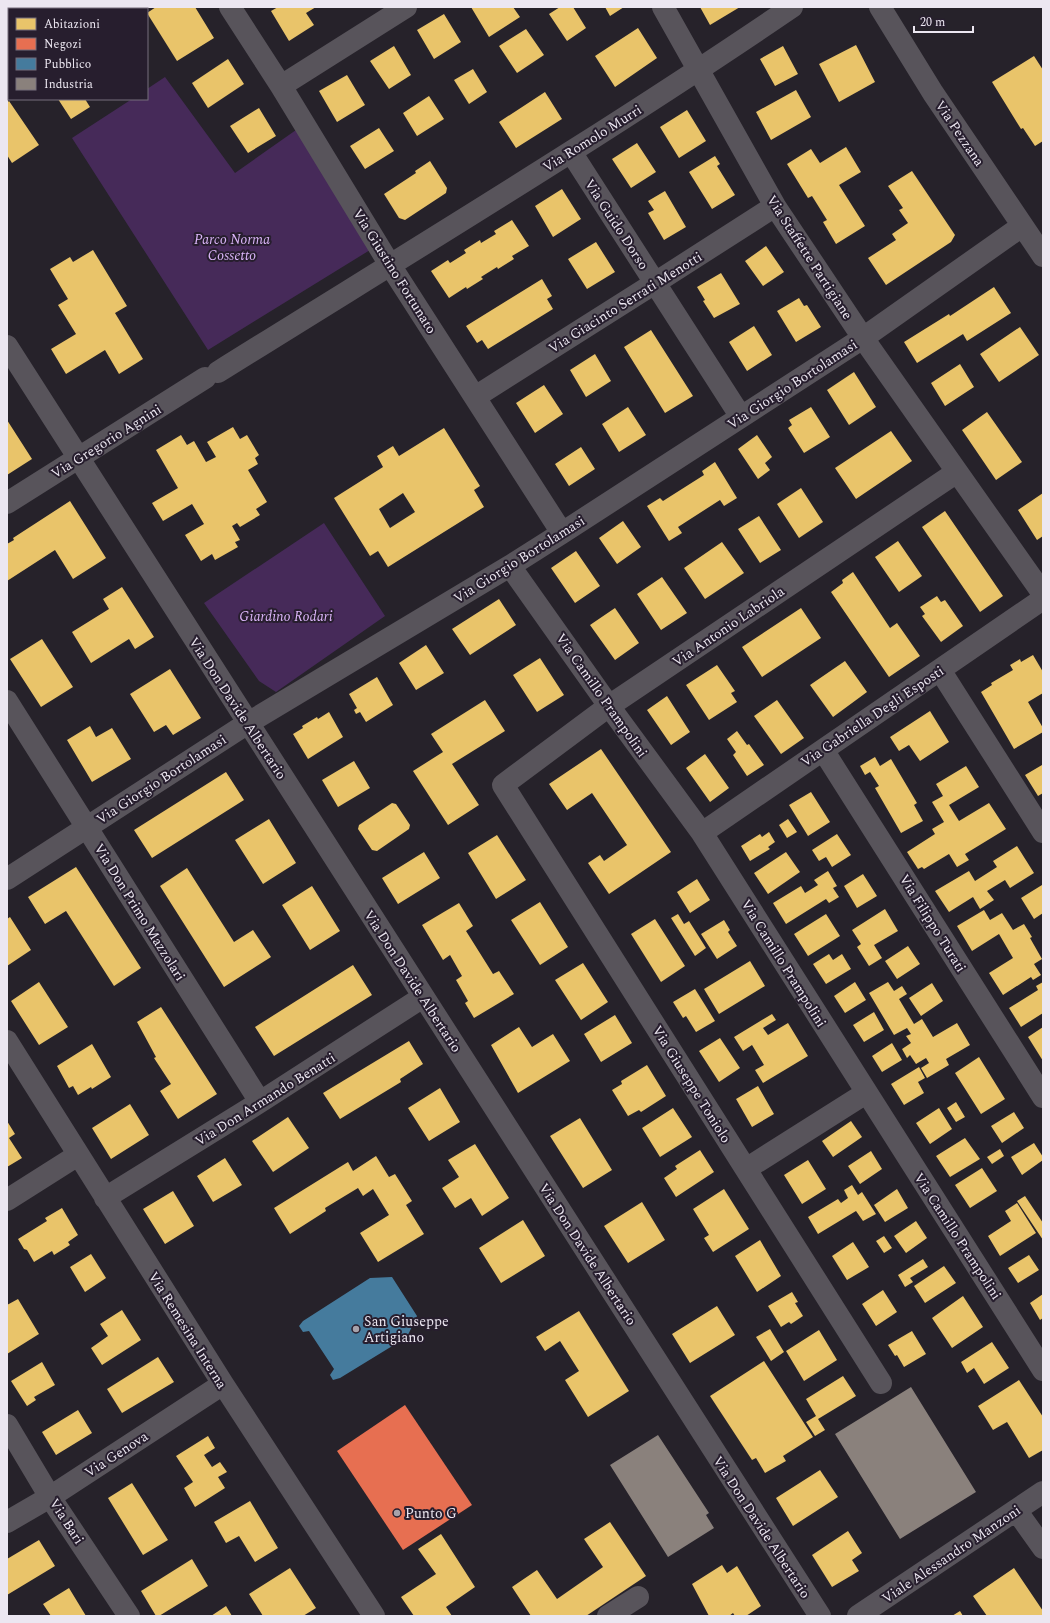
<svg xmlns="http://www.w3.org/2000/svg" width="1050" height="1623" font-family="Spectral,serif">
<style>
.green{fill:#462a59}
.homes{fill:#e9c46a;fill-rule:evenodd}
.shops{fill:#e76f51}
.public{fill:#457b9d}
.industry{fill:#8a817c}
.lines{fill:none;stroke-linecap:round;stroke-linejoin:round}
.minor{stroke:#58545b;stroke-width:22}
.poi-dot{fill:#a7a2ab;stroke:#271e2e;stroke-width:1.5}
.labels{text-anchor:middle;stroke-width:4;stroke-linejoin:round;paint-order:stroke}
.street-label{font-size:14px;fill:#ece7f1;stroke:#271e2e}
.park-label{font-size:14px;font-style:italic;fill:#dbb5f9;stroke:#271e2e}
.poi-label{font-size:14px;fill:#ece7f1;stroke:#271e2e;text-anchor:start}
</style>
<rect width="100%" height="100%" fill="#26222a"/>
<path class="green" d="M165,77L235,173L296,130L370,250L208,350L72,138L132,99H147V89Z
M324,523L385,616L276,692L259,681L204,603Z"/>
<path class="homes" d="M7,7H19L20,9H9V24L7,25Z
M156,7H195L214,38L177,61L147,13Z
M278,7H316L306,13L314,25L289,41L271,11Z
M471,7H513L520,17L489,37Z
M560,7H573L586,28L567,41L549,14Z
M605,7H624L610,16Z
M700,7H740L710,25Z
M444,14L461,42L434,59L417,30Z
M638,28L657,58L615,87L595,56Z
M526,29L544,55L517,73L499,46Z
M856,45L875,82L839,102L819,64Z
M394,46L411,75L389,89L370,61Z
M783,46L798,74L775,86L760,59Z
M1034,56L1043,70V141L1035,146L1023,128L1021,129L992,82Z
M228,59L244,84L208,108L192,83Z
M473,69L487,92L469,104L454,80Z
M347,75L365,105L337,122L319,91Z
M796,90L811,117L771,140L756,112Z
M545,92L562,119L516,148L499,122Z
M429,96L444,119L417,136L403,113Z
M58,99H85L90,107L71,119Z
M9,101L39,145L12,163L7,155V103Z
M259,108L276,136L248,153L230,126Z
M687,110L706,141L679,158L660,127Z
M379,128L394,151L365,169L350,146Z
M637,143L656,172L631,188L612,159Z
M846,147L861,172L839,185L865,226L836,244L823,222L827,220L812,196L808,198L787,164L811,149L820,163Z
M715,156L720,164L717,166L735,195L712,209L689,172Z
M430,161L447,188L446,193L405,220L399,218L384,194L416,173L415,171Z
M912,171L955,235L951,242L886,285L868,258L896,240L892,234L908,223L899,210L903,208L888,186Z
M562,189L581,219L553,237L535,206Z
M665,191L686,227L664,240L648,213L654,210L648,201Z
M512,220L529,246L512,256L514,259L498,269L497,267L481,277L483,279L467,289L466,287L449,298L431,271L448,260L450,263L466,253L464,250L480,240L481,243L496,234L494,231Z
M596,242L615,272L587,289L568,259Z
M766,246L784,272L763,286L745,261Z
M93,250L127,306L115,313L143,359L119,374L105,350L66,374L51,349L76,334L58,305L68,299L50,269L70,257L73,262Z
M721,273L740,304L714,318L703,301L705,300L697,287Z
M542,279L552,296L547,299L553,309L488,349L482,340L477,343L466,326Z
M994,287L1011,313L967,341L963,334L917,363L904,342L949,314L950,316Z
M799,298L804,306L807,305L821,327L796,342L777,311Z
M754,326L772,355L747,371L729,342Z
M1020,327L1039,355L999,382L980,354Z
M651,330L693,396L665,413L624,347Z
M595,354L611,381L586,397L570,370Z
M960,364L974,387L945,406L931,383Z
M854,372L876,407L849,425L827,390Z
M544,385L563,414L535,433L516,403Z
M628,407L646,435L619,452L602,424Z
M811,407L830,437L804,453L788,428L792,425L789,420Z
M987,412L1022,462L996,480L962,430Z
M7,420L32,459L7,475Z
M233,427L240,439L247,435L259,455L255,458L258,464L248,470L267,502L256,509L260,515L240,527L237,523L232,526L240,540L235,542L238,547L215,560L212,554L201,561L185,535L204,524L192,504L163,521L152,503L178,488L156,450L181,435L187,445L194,441L206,462L216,457L207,442Z
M444,428L480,486L474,490L484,507L388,567L378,551L370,556L334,498L383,467L377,456L393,446L399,456ZM403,493L415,512L390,528L379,509Z
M891,431L912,461L856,499L835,468Z
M757,435L772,457L765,463L770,470L758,479L738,449Z
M581,447L595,469L569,486L555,464Z
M715,462L737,498L724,506L720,500L678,527L682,533L669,541L647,506L660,498L663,501L704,475L702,471Z
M801,488L823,522L799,538L777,504Z
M1043,493V536L1037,540L1018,510Z
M70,501L106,558L73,579L55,550L7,581V544L14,540L13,538Z
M945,511L1003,596L980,612L922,527Z
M759,516L781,550L760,563L738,529Z
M623,521L641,547L617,564L599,538Z
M898,541L922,576L899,592L875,557Z
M722,542L744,573L705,599L684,568Z
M576,551L600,586L575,603L551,568Z
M853,572L890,628L897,623L920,656L889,677L831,592L843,583L842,580Z
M662,577L687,613L661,630L637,594Z
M122,587L154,637L135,649L129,639L91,663L72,632L109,609L103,599Z
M937,596L941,602L945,600L963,626L941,642L922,616L925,614L920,607Z
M499,599L516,625L470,655L452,629Z
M615,608L639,643L615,660L590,625Z
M801,608L821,638L762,677L742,647Z
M42,639L73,687L41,707L10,659Z
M426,645L444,673L416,690L399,663Z
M1033,655L1043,672V693L1028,702L1043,728V732L1014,749L981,692L992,685L991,683L1013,670L1010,665L1020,659L1021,662Z
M540,658L564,695L537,712L513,675Z
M845,661L867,692L833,717L810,685Z
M717,665L735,691L731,693L737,702L709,720L686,685Z
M170,669L201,718L173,735L166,725L154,732L130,694Z
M377,677L393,705L366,722L360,712L356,714L354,710L357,708L349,694Z
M667,696L690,732L671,745L647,710Z
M485,700L505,731L452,764L479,805L448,825L413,771L443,752L431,734Z
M777,700L804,738L781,754L754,716Z
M930,711L949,742L920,761L909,745L899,751L890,737Z
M329,712L343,737L308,759L293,734L303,728L302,726L317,717L318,719Z
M90,726L96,737L112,728L131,759L92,782L67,740Z
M737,731L747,745L749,744L764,765L747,776L733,755L736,752L727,739Z
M601,749L671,852L609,894L588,863L600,855L604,861L627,845L592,793L567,810L549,784Z
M705,754L729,788L710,802L686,768Z
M875,757L880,766L891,759L917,803L914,805L923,821L901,833L875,788L879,786L870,772L865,775L860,766Z
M354,761L370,788L338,807L322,780Z
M1042,765L1043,793L1038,796L1025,775Z
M966,766L979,787L949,805L959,821L989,803L1006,829L965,854L969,860L957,867L949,854L924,869L922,867L918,869L907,852L935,834L932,829L944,822L932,802L943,796L936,784Z
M226,772L244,800L152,858L134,830Z
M811,792L830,822L808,836L789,805Z
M392,803L396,804L410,825L409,829L377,851L372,850L358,829L359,825Z
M269,819L296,863L263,884L235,840Z
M788,819L797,832L787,838L779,825Z
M769,832L775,842L768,847L770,849L750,861L741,846L760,834L762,837Z
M837,834L851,855L832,867L826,857L819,861L812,850Z
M497,835L526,880L496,899L468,853Z
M1017,846L1034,873L1010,888L1005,880L987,891L994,900L980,909L973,897L949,912L935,891L969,871L975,881L997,867L993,861Z
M424,852L440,878L398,904L382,878Z
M786,852L800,872L768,894L754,873Z
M76,867L141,968L114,986L66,911L45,924L28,897Z
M187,868L234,942L253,930L271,957L224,987L160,886Z
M828,871L837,886L833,888L839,897L829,903L826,899L786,924L773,903L801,886L805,893L818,885L814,880Z
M863,874L877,896L857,908L844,886Z
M697,879L710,900L690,913L677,892Z
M1042,885L1043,913L1034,919L1021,898Z
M312,886L340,931L310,950L282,905Z
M540,902L568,947L540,965L511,920Z
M459,903L473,926L466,931L493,974L499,971L514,994L474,1018L465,1003L468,1001L456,980L462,976L450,955L443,960L422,925Z
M885,909L898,931L874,945L882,958L869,966L857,947L861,944L852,930Z
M984,910L990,920L1002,913L1013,930L1024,924L1032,937L1030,938L1042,959L1034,964L1041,975L1033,980L1031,977L1003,995L989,973L1013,958L999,934L972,951L957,926Z
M678,914L684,924L689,921L706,948L695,956L671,918Z
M826,914L840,936L808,956L794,934Z
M10,917L31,950L7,966V919Z
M655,919L685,966L661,982L631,934Z
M724,920L730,930L728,932L737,946L717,959L701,934Z
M908,946L920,964L897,979L885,961Z
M829,954L833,960L842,954L851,969L826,984L813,964Z
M750,961L765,986L719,1014L704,989Z
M583,963L608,1002L581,1020L555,980Z
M353,965L372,995L274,1056L255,1027Z
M39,982L68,1027L39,1045L11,1001Z
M855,982L866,1000L845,1013L834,996Z
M888,982L894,991L902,986L907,994L899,999L914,1024L922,1019L933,1037L957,1023L970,1045L946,1059L949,1065L927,1078L921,1068L929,1063L926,1058L916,1064L910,1055L907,1058L902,1049L911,1043L906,1036L911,1034L907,1028L894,1035L869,993Z
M1043,982V1013L1021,1027L1009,1008L1038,990L1036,986Z
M932,983L943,1001L921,1016L909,998Z
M695,989L715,1021L696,1032L686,1016L683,1018L673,1002Z
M161,1007L217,1094L178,1119L160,1091L171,1084L154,1058L156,1057L137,1022Z
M874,1012L884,1030L864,1042L853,1025Z
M772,1014L776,1020L763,1028L768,1035L788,1023L808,1056L763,1083L755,1070L764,1065L752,1045L743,1051L734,1037Z
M615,1015L632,1043L601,1062L584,1034Z
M519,1027L532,1047L553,1034L570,1061L518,1093L491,1045Z
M1043,1027V1061L1028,1037Z
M720,1038L740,1068L719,1082L699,1051Z
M409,1041L423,1064L400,1079L401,1082L340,1119L323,1093Z
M892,1043L902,1060L882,1072L872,1056Z
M92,1044L111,1077L92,1089L91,1087L78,1095L73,1086L69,1088L57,1066Z
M979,1057L1005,1099L981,1114L955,1073Z
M647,1065L666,1096L641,1112L639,1110L628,1116L612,1090L622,1084L621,1081Z
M919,1067L925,1078L918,1082L924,1093L904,1105L891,1084Z
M758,1086L774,1114L752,1127L736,1099Z
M440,1088L460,1122L429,1141L408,1108Z
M956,1102L965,1117L956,1122L947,1108Z
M130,1104L149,1135L111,1159L92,1128Z
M673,1108L692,1137L660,1157L642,1128Z
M939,1108L952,1129L930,1144L916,1123Z
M1014,1112L1024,1128L1002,1143L991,1126Z
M288,1117L309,1148L273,1172L252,1141Z
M580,1118L612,1170L583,1188L550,1136Z
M7,1121L15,1134L9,1138L22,1158L7,1167Z
M851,1121L862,1137L833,1157L822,1141Z
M965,1138L980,1159L950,1177L936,1156Z
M1034,1143L1043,1157V1160L1022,1175L1011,1157Z
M475,1144L509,1198L482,1216L471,1198L455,1208L442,1188L459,1177L448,1160Z
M1000,1149L1004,1156L992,1164L987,1157Z
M700,1150L714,1172L676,1197L664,1178L677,1169L675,1166Z
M871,1151L882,1169L860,1184L848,1166Z
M376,1156L389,1177L395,1174L412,1201L406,1205L424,1234L378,1262L360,1233L389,1215L373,1189L363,1196L358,1188L325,1208L326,1211L290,1234L274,1208L348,1162L353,1171Z
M225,1158L242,1185L213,1202L197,1176Z
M808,1160L826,1189L802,1204L784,1175Z
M982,1168L997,1191L970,1208L955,1185Z
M852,1185L858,1195L862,1192L876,1214L863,1221L856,1211L818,1234L808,1217L838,1199L841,1203L848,1198L844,1190Z
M724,1189L749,1229L713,1252L704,1238L709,1235L693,1209Z
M897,1189L908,1208L885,1222L874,1205Z
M173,1191L194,1226L165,1244L143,1209Z
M1025,1196L1043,1223V1240L1017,1201Z
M642,1202L665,1240L628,1263L604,1226Z
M1017,1203L1036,1233L1000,1256L988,1236L1011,1221L1005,1211Z
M62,1208L78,1235L68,1242L70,1245L54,1255L52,1251L34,1262L27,1250L24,1249L18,1239L47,1221L45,1218Z
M523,1220L545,1256L501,1283L479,1248Z
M916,1221L927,1238L906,1253L894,1236Z
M884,1236L892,1248L884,1253L876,1241Z
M760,1240L781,1276L757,1292L735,1256Z
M853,1242L869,1267L847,1280L832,1256Z
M91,1254L106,1278L85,1292L70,1267Z
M1029,1255L1039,1270L1018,1283L1008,1268Z
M923,1259L928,1267L910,1278L913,1282L905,1287L898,1275Z
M944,1266L956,1283L925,1303L914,1286Z
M883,1290L897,1312L876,1326L862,1304Z
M792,1292L798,1302L795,1303L803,1316L791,1324L789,1322L781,1327L768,1306Z
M1043,1294V1318L1040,1320L1030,1303Z
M963,1296L983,1327L952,1348L932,1318Z
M18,1299L39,1334L7,1354V1305Z
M384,1301L393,1315L380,1322L372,1308Z
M717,1306L735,1335L690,1363L672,1334Z
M122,1310L141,1340L102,1365L91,1348L108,1336L100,1324Z
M579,1311L629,1391L588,1417L565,1380L579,1371L560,1341L545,1351L536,1337Z
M770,1329L784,1352L771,1361L756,1337Z
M819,1330L837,1360L804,1381L786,1351Z
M912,1331L926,1354L904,1367L897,1355L895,1356L888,1345Z
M992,1342L1009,1368L984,1384L974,1368L967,1373L961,1362Z
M158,1357L174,1382L122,1413L107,1389Z
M764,1361L813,1437L783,1456L786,1461L765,1473L756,1458L752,1460L710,1396Z
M42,1362L55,1385L34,1397L36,1400L27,1406L11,1381Z
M843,1376L856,1396L818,1419L825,1430L815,1436L806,1422L816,1416L806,1399Z
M1019,1380L1043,1417V1450L1029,1458L1007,1422L993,1430L978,1406Z
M78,1410L92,1433L56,1455L42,1432Z
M208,1436L215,1448L204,1455L212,1467L220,1462L227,1472L218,1477L225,1488L195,1507L184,1488L193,1482L176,1456Z
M820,1470L838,1497L793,1526L776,1498Z
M132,1483L168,1540L143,1555L108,1498Z
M250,1501L278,1548L255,1562L239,1536L226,1543L214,1522Z
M610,1522L646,1576L586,1616H531L512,1587L537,1570L557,1599L603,1567L584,1539Z
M848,1531L862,1553L852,1560L859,1571L832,1587L812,1555Z
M441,1534L475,1587L446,1607L452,1616H414L401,1597L436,1574L418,1549Z
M39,1540L55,1566L7,1595V1559Z
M192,1559L208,1586L159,1616H156L141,1591Z
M722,1565L727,1573L737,1566L761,1606L746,1616H735L733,1613L729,1616H709L692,1584Z
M290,1568L316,1608L303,1616H263L249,1594Z
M1014,1568L1043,1611V1616H987L973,1596Z
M69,1588L86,1616H51L43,1604Z
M226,1606L232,1616H211Z
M960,1611L963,1616H952Z"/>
<path class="shops" d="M405,1405L472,1505L403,1550L337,1451Z"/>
<path class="public" d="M392,1277L417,1316L407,1337L340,1378L333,1380L330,1375L334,1369L309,1331L303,1332L299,1326L303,1321L370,1278Z"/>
<path class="industry" d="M911,1387L976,1492L900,1539L835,1434Z
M658,1435L709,1513L706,1515L714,1528L668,1557L610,1465Z"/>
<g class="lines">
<path class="minor" d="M230,7L281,86L390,265L562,533
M663,7L775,206L863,338L1043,594
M880,7L933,93L1043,256
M96,9L99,7
M7,67L9,65
M281,86L406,7
M571,152L741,417
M7,346L820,1616
M218,372C410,252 604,135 792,7
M475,397L655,283L775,206
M7,503L205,378
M510,566L609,706L702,833L1043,1370
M940,670L1043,832
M7,701L260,1102
M823,750L1043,1097
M702,833L1043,599
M7,879L248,723L510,566L562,533L863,338L1022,226
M7,1041L223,1384L374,1616
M746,1169L866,1093
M105,1198L260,1102L423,997
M7,1200L78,1155
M881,1383L503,785L609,706L957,472
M7,1425L50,1497L129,1616
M1016,1510L1043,1548
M7,1522L50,1497L223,1384
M608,1616L638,1597
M858,1616L1043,1492"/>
</g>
<g class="poi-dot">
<circle cx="356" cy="1329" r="4"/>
<circle cx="397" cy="1513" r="4"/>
</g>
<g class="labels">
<g class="street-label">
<text transform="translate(960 133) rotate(56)" y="5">Via Pezzana</text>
<text transform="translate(592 138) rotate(-32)" y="5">Via Romolo Murri</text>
<text transform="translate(617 224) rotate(57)" y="5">Via Guido Dorso</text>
<text transform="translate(810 257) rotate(57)" y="5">Via Staffette Partigiane</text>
<text transform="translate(395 271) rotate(58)" y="5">Via Giustino Fortunato</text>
<text transform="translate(625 302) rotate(-32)" y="5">Via Giacinto Serrati Menotti</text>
<text transform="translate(792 384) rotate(-33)" y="5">Via Giorgio Bortolamasi</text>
<text transform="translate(106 441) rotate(-32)" y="5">Via Gregorio Agnini</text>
<text transform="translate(519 559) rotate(-32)" y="5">Via Giorgio Bortolamasi</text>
<text transform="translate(728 626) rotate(-34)" y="5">Via Antonio Labriola</text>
<text transform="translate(602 695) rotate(55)" y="5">Via Camillo Prampolini</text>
<text transform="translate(238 708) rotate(57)" y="5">Via Don Davide Albertario</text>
<text transform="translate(872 716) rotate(-34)" y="5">Via Gabriella Degli Esposti</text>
<text transform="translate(161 779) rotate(-33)" y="5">Via Giorgio Bortolamasi</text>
<text transform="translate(140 912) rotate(58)" y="5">Via Don Primo Mazzolari</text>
<text transform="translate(933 923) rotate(58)" y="5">Via Filippo Turati</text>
<text transform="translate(784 963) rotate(58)" y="5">Via Camillo Prampolini</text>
<text transform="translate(413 981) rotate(57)" y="5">Via Don Davide Albertario</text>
<text transform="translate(692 1084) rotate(58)" y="5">Via Giuseppe Toniolo</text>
<text transform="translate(265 1099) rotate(-32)" y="5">Via Don Armando Benatti</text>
<text transform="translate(958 1236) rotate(57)" y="5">Via Camillo Prampolini</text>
<text transform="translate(588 1254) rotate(57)" y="5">Via Don Davide Albertario</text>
<text transform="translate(188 1330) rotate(58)" y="5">Via Remesina Interna</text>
<text transform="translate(116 1454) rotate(-33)" y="5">Via Genova</text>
<text transform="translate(67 1521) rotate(57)" y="5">Via Bari</text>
<text transform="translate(762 1527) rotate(57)" y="5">Via Don Davide Albertario</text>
<text transform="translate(951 1554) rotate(-34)" y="5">Viale Alessandro Manzoni</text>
</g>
<g class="park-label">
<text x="232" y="244">Parco Norma<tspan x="232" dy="16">Cossetto</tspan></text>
<text x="286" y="621">Giardino Rodari</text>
</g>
<g class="poi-label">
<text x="364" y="1326">San Giuseppe<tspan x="364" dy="16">Artigiano</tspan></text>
<text x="405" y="1518">Punto G</text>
</g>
</g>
<rect width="1050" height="1623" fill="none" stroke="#ece7f1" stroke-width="16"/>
<rect x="8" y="8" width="140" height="92" fill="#271e2e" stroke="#766e7c"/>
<rect x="16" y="18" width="20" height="12" fill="#e9c46a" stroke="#766e7c"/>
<text x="44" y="28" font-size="12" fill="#ece7f1">Abitazioni</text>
<rect x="16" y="38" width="20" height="12" fill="#e76f51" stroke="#766e7c"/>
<text x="44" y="48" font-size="12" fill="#ece7f1">Negozi</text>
<rect x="16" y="58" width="20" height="12" fill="#457b9d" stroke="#766e7c"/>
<text x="44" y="68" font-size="12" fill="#ece7f1">Pubblico</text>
<rect x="16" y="78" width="20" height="12" fill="#8a817c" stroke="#766e7c"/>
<text x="44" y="88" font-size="12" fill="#ece7f1">Industria</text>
<path d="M914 26v6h59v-6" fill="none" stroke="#ece7f1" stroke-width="2"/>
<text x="920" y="26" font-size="12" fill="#ece7f1" stroke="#271e2e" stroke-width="3" paint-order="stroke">20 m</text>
</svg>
